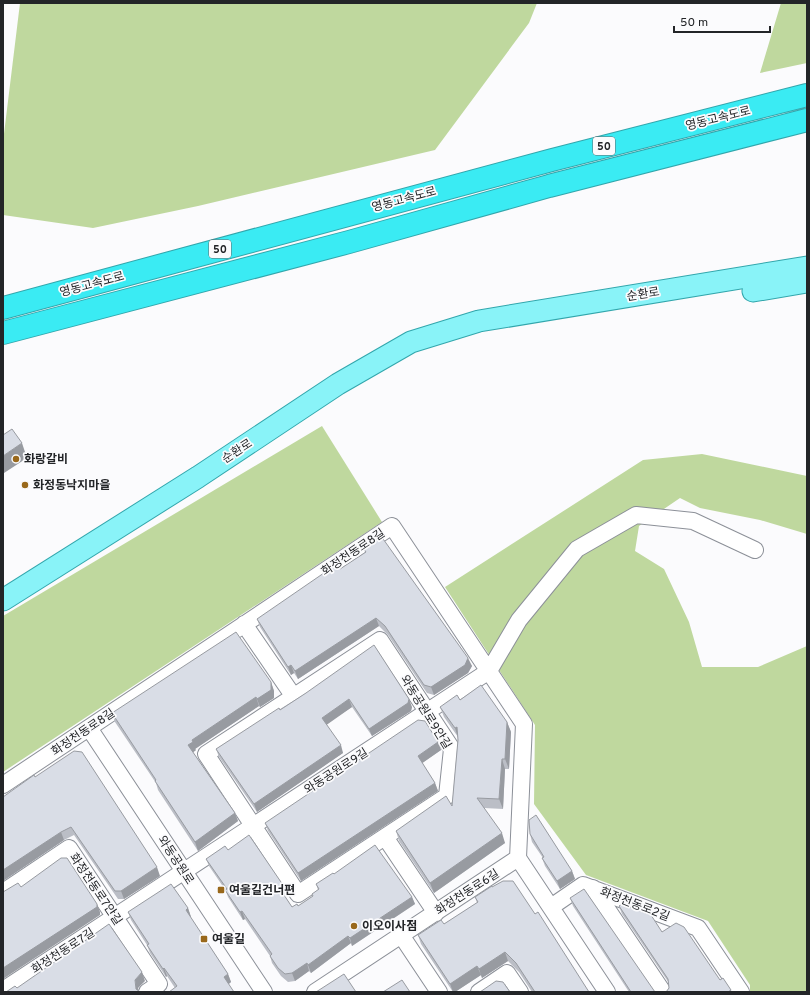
<svg xmlns="http://www.w3.org/2000/svg" width="810" height="995" font-family="Overpass,'Noto Sans KR',sans-serif">
<style>
.green{fill:#bfd89e}
.lines{fill:none;stroke-linecap:round;stroke-linejoin:round}
.minor-casing{stroke:#8c9098;stroke-width:18}
.major-casing{stroke:#32a6ac;stroke-width:23}
.highway-casing{stroke:#32a6ac;stroke-width:24}
.minor{stroke:#fff;stroke-width:16}
.major{stroke:#89f3f8;stroke-width:21}
.highway{stroke:#3aebf3;stroke-width:22}
.wall{fill:#bbbec6}
.shaded-wall{fill:#989ba1}
.building{fill:#d9dde6;stroke:#989ba1}
.poi-dot{fill:#99681b;stroke:#fbfbfd;stroke-width:1.5}
.labels{text-anchor:middle;stroke-width:3.5;stroke-linejoin:round;paint-order:stroke}
.shield{fill:#fbfbfd;stroke:#646568;stroke-width:1}
.shield-label{font-size:11px;font-weight:bold;fill:#232528}
.street-label{font-size:12px;fill:#232528;stroke:#fbfbfd}
.poi-label{font-size:12px;font-weight:bold;fill:#232528;stroke:#fbfbfd;text-anchor:start}
</style>
<rect width="100%" height="100%" fill="#fbfbfd"/>
<path class="green" d="M20,3H537L529,23L435,150L198,206L93,228L3,215V142Z
M781,3H807V63L760,73Z
M322,426L382,522L3,772V616Z
M702,454L807,476V534L760,520L700,508L680,498L639,526L635,551L664,569L689,622L702,667H758L807,646V992H750V985L708,921L586,875L534,804L535,725L445,587L643,460Z"/>
<g class="lines">
<defs>
<path id="minor" d="M244,624L294,697
M380,640L452,749L447,796L298,894L206,754Z
M89,728L264,992
M3,785L392,526L524,724L518,858
M385,837L436,913
M518,858L607,992
M593,888L663,992
M3,892L69,848L159,984L147,992
M551,907L583,885L698,928L741,992
M401,935L439,992
M3,990L489,671L519,620L577,549L636,515L693,521L755,550
M315,992L518,858
M479,992L507,973L520,992"/>
<path id="major" d="M753,291L807,282
M3,600L198,477L338,384L411,342L479,321L807,267"/>
<path id="highway" d="M3,308L552,160L807,95
M3,333L349,242L549,186L807,120"/>
</defs>
<use href="#minor" class="minor-casing"/>
<use href="#major" class="major-casing"/>
<use href="#highway" class="highway-casing"/>
<use href="#minor" class="minor"/>
<use href="#major" class="major"/>
<use href="#highway" class="highway"/>
</g>
<path class="wall" d="M363,548L472,666L468,673L434,695L427,693L388,635L379,626L298,679L294,673L291,675L260,627L257,619L340,569L365,552Z
M271,682L274,691V698L260,707L259,706L195,749L196,750L193,752L235,813L238,821L198,851L158,790L156,783L115,722L112,713Z
M306,693L412,707L411,711L372,736L352,707L326,724L343,753L257,812L219,757L216,749Z
M460,700L507,722L511,732L509,769H505L503,809L484,808L505,843L434,893L399,841L396,831L452,806L458,737L444,717L440,707Z
M438,742L441,750L422,763L435,783L438,791L301,881L268,831L265,823Z
M35,777L160,876L124,899H118L74,835L64,840L3,881V797Z
M530,834L572,871L575,879L560,889L545,866L542,858H543L532,842Z
M228,850L286,893L284,895L292,907L298,906L313,896L312,894L318,890L316,884L334,874L412,897L415,904L352,946L351,943L311,973L309,971L295,981L288,982L281,976L272,963L270,956L245,919L243,920L228,897L226,891L209,866L206,859Z
M492,887L535,914L589,992H532L519,972L508,961L482,978L481,975L455,992H453L421,944L418,935L444,924L477,903L475,897Z
M570,898L655,992H629L573,906Z
M619,906L662,932L720,980L731,990L732,992H666L669,988V983L622,914Z
M188,908L191,917H190L228,974L231,982L229,984L175,988L167,976L166,977L150,953L147,945L131,920L128,912Z"/>
<path class="shaded-wall" d="M22,443L27,458L4,473L3,470V456Z
M376,618L379,626L298,679L295,671Z
M468,658L472,666L468,673L434,695L431,687Z
M291,665L294,673L291,675L288,667Z
M271,682L274,691V698L260,707L257,699Z
M256,697L259,706L195,749L196,750L191,754L188,745L192,740Z
M349,699L352,707L325,726L322,718Z
M409,699L412,707L411,711L372,736L369,729Z
M507,722L511,732L509,769L505,759Z
M457,727L458,738L455,728Z
M438,742L441,750L421,764L418,756Z
M341,745L343,753L257,812L254,804Z
M502,759L505,769L503,809L499,799Z
M435,783L438,791L301,881L298,873Z
M235,813L238,821L198,851L195,842Z
M61,832L64,840L3,881V870Z
M502,833L505,843L434,893L430,883Z
M157,867L160,876L124,899L121,891Z
M572,871L575,879L560,889L557,881Z
M283,885L286,893L283,897L280,889Z
M412,897L415,904L352,946L350,938Z
M97,904L100,912V915L3,979V968Z
M188,908L191,917L189,918L186,910Z
M242,911L245,919L243,920L240,912Z
M348,936L351,943L311,973L308,965Z
M505,952L508,961L482,978L479,969Z
M307,963L309,971L295,981L292,973Z
M477,966L481,975L455,992H453L450,984Z
M164,968L167,976L166,977L163,969Z
M142,972L145,981L138,988L139,992L136,989L135,980Z
M228,974L231,982L227,985L224,977Z"/>
<path class="building" d="M12,429L22,443L3,456V435Z
M381,536L468,658L465,665L431,687L424,685L385,626L376,618L295,671L291,665L288,667L257,619L337,564L340,569L366,552L363,548Z
M236,632L271,682V690L257,699L256,697L192,740L193,742L188,745L235,813L195,842L155,781L156,780L112,713Z
M374,645L409,699L408,703L369,729L349,699L322,718L341,745L254,804L216,749L279,708L280,710L306,693Z
M481,685L507,722L505,759H502L499,799L477,798L502,833L430,883L396,831L446,796L452,806L458,740L457,727L455,728L440,707L457,695L460,700Z
M418,720L425,721L438,742L418,756L435,783L298,873L265,823Z
M74,751L82,752L157,867L121,891H115L71,827L61,832L3,870V797L34,775L35,777Z
M536,815L572,871L557,881L542,858L544,857L530,834L529,820Z
M249,835L283,885L280,889L292,907L297,904L298,906L313,896L312,894L319,889L316,884L333,873L334,874L375,845L412,897L350,938L348,936L308,965L307,963L292,973L285,974L278,968L270,956L272,954L242,911L240,912L225,890L227,889L206,859L225,846L228,850Z
M61,858H67L97,904V907L3,968V892L18,883L21,887Z
M503,881H513L535,914L538,912L589,992H535L516,963L505,952L479,969L477,966L450,984L418,935L441,920L444,924L478,902L475,897L492,886V887Z
M171,884L188,908L186,910L228,974L224,977L234,992H169L177,986L164,968L163,969L147,945L149,944L128,912Z
M584,889L655,992H631L570,898Z
M622,904L651,915L662,932L676,923L684,927L720,980L723,978L731,990L728,992H666L669,988L668,979L619,906Z
M109,924L142,972L135,980L136,989L140,992H6L15,986L17,988Z
M344,974L356,992H316Z
M402,980L410,992H383Z
M496,981L503,982L510,992H480Z"/>
<g class="poi-dot">
<circle cx="16" cy="459" r="4"/>
<circle cx="25" cy="485" r="4"/>
<rect x="217" y="886" width="8" height="8" rx="2"/>
<circle cx="354" cy="926" r="4"/>
<rect x="200" y="935" width="8" height="8" rx="2"/>
</g>
<g class="labels">
<g class="shield">
<rect x="593" y="137" width="22" height="18" rx="3"/>
<rect x="209" y="240" width="22" height="18" rx="3"/>
</g>
<g class="shield-label">
<text x="604" y="150">50</text>
<text x="220" y="253">50</text>
</g>
<g class="street-label">
<text transform="translate(718 118) rotate(-14)" y="4">영동고속도로</text>
<text transform="translate(404 199) rotate(-15)" y="4">영동고속도로</text>
<text transform="translate(92 284) rotate(-15)" y="4">영동고속도로</text>
<text transform="translate(643 294) rotate(-9)" y="4">순환로</text>
<text transform="translate(237 451) rotate(-33)" y="4">순환로</text>
<text transform="translate(353 552) rotate(-34)" y="4">화정천동로8길</text>
<text transform="translate(426 712) rotate(58)" y="4">와동공원로9안길</text>
<text transform="translate(83 732) rotate(-34)" y="4">화정천동로8길</text>
<text transform="translate(336 771) rotate(-33)" y="4">와동공원로9길</text>
<text transform="translate(176 860) rotate(57)" y="4">와동공원로</text>
<text transform="translate(96 889) rotate(56)" y="4">화정천동로7안길</text>
<text transform="translate(467 892) rotate(-33)" y="4">화정천동로6길</text>
<text transform="translate(635 904) rotate(21)" y="4">화정천동로2길</text>
<text transform="translate(63 951) rotate(-33)" y="4">화정천동로7길</text>
</g>
<g class="poi-label">
<text x="24" y="463">화랑갈비</text>
<text x="33" y="489">화정동낙지마을</text>
<text x="229" y="894">여울길건너편</text>
<text x="362" y="930">이오이사점</text>
<text x="212" y="943">여울길</text>
</g>
</g>
<rect width="810" height="995" fill="none" stroke="#232528" stroke-width="8"/>
<path d="M674 26v6h96v-6" fill="none" stroke="#232528" stroke-width="2"/>
<text x="680" y="26" font-size="12" fill="#232528" stroke="#fbfbfd" stroke-width="3" paint-order="stroke">50 m</text>
</svg>
